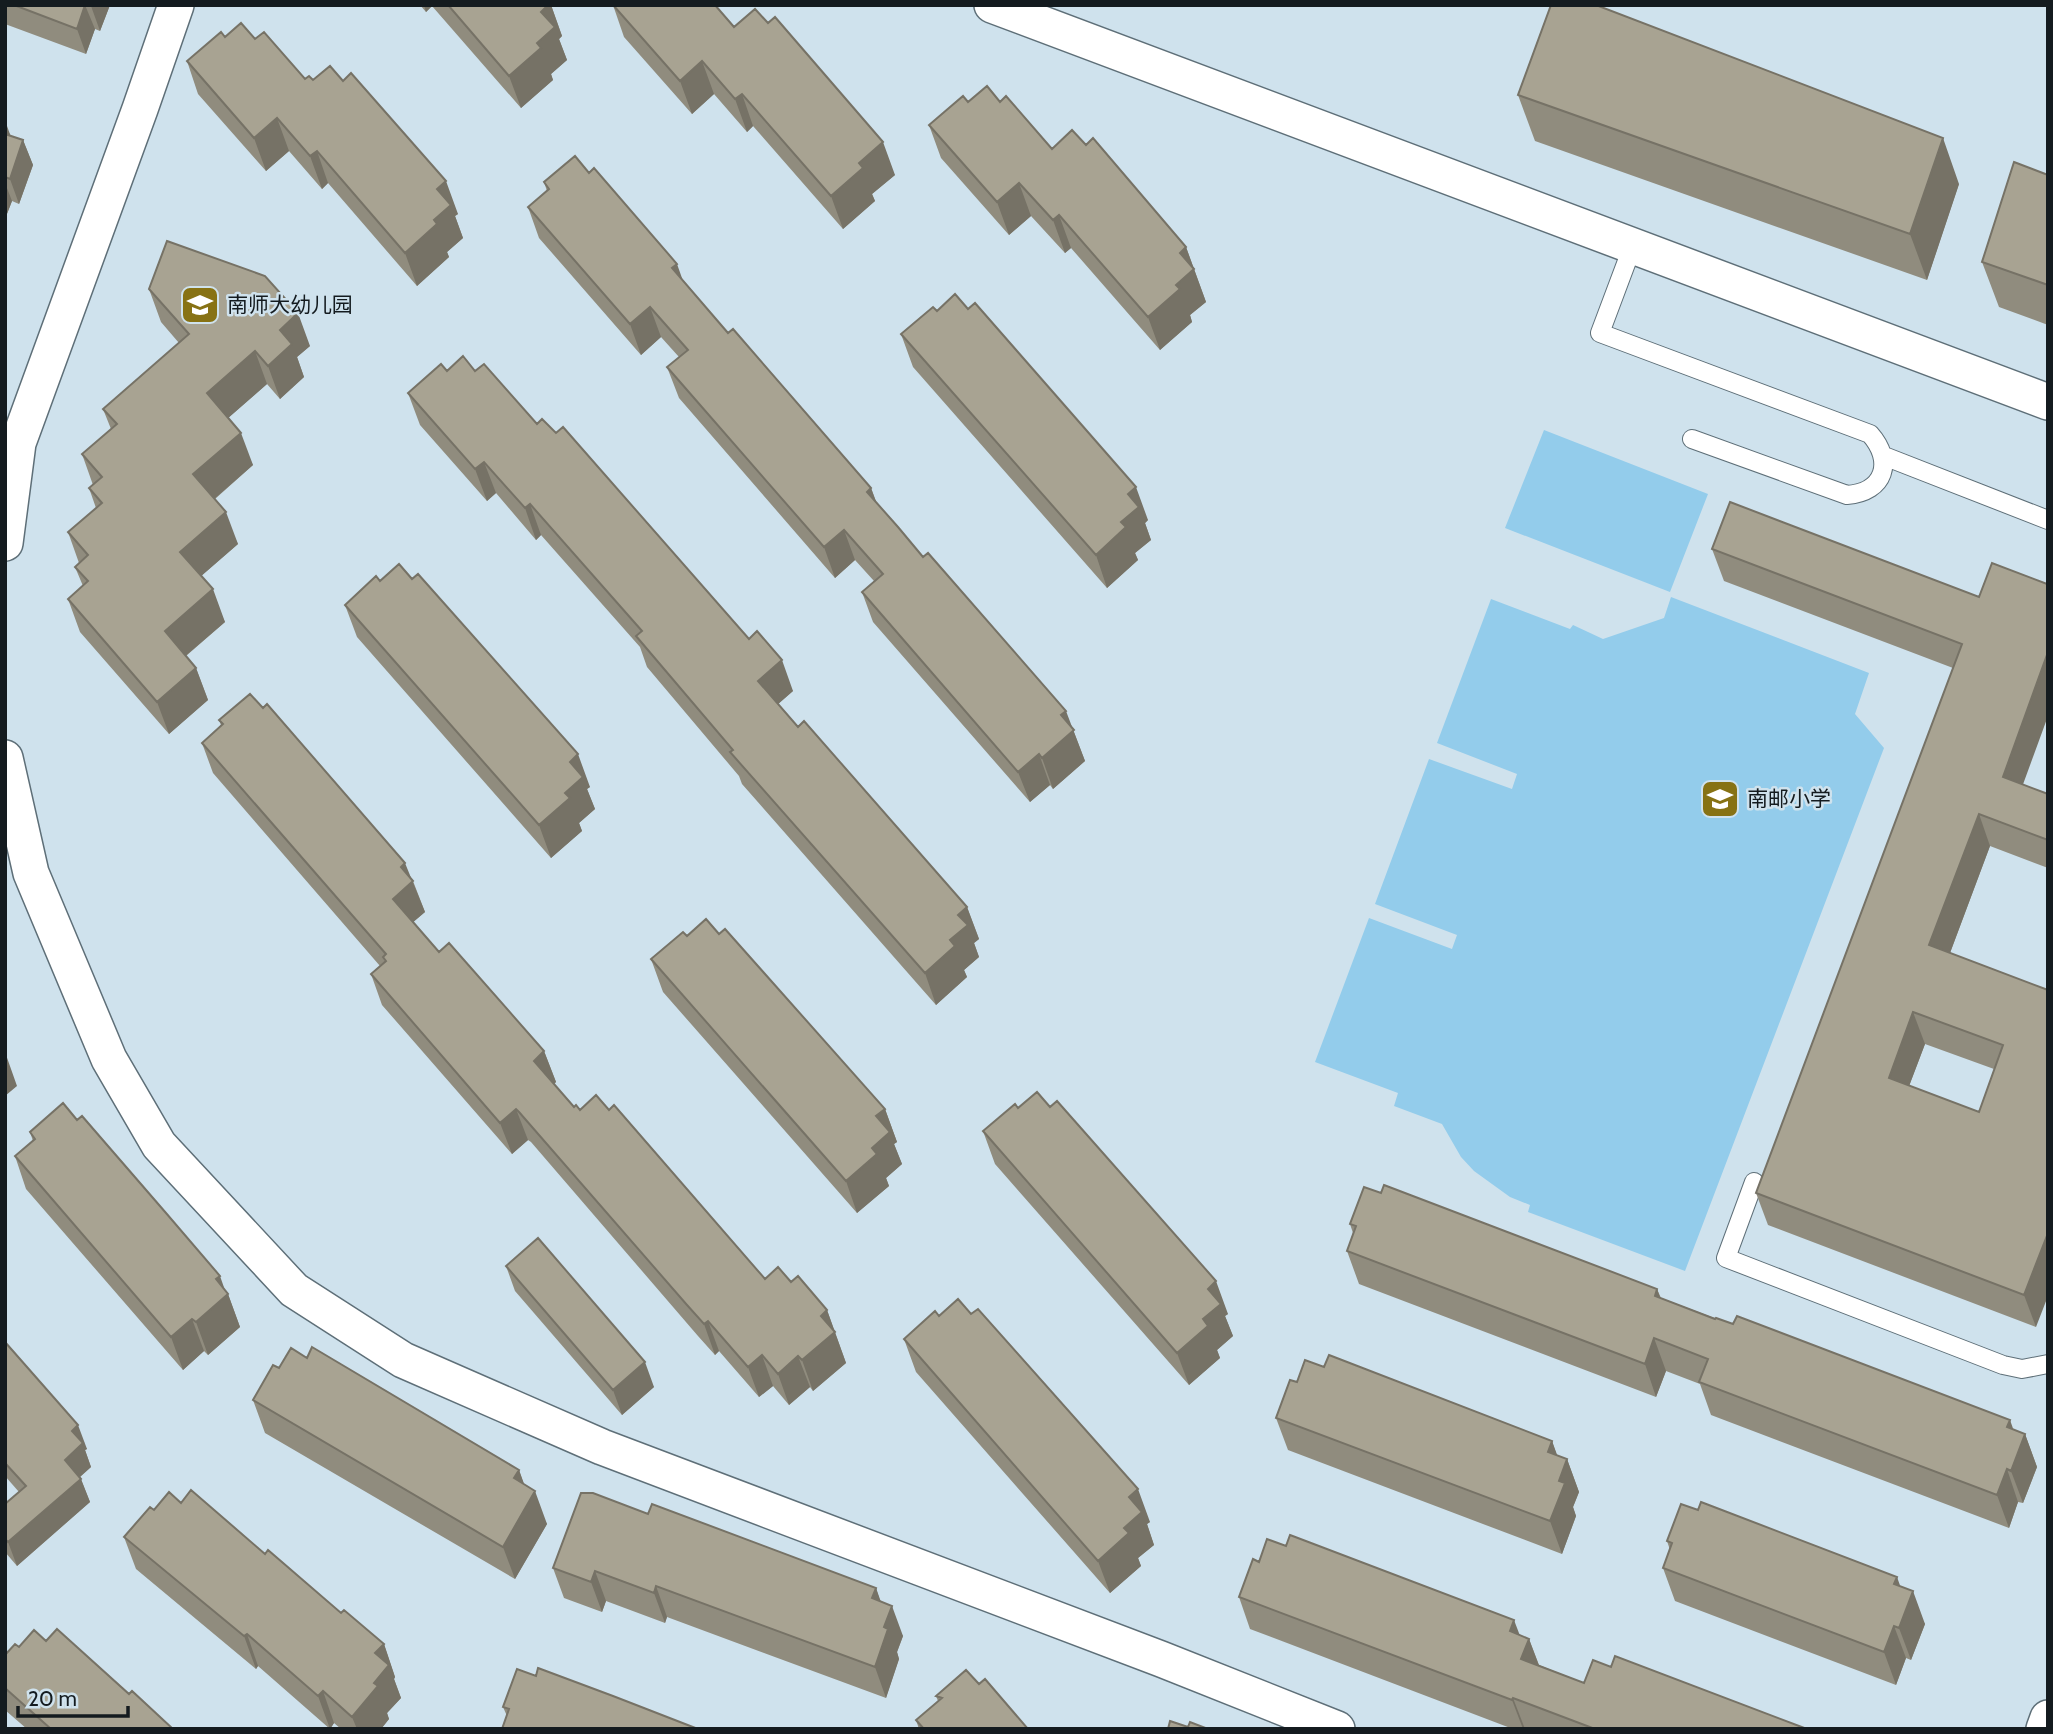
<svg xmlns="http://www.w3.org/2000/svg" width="2053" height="1734" font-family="Cabin,'Noto Sans SC',sans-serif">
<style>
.pitch{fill:#93cceb}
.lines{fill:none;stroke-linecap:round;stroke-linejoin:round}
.service-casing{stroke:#5e6f78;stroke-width:20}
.minor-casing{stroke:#5e6f78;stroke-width:38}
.service{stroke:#fff;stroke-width:18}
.minor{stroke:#fff;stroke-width:35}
.wall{fill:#908c7e;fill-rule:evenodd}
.shaded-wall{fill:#767266}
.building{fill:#a8a392;stroke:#767266;stroke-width:2;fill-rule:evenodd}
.labels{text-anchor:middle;stroke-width:5;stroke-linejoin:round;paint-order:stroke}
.poi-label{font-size:21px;fill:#141b1f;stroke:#cfe2ed;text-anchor:start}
</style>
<rect width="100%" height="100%" fill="#cfe2ed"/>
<path class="pitch" d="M1544,430L1708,494L1670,592L1505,528Z
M1671,597L1869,673L1855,714L1884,748L1685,1271L1528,1212L1530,1205L1510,1197L1474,1171L1461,1157L1442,1124L1394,1106L1398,1093L1315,1062L1369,918L1452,949L1457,935L1375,904L1429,759L1512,789L1517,774L1437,743L1491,599L1570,629L1573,625L1603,639L1664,618Z"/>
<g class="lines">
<defs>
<path id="service" d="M1633,245L1600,333L1870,434C1894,461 1885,492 1847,495L1692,439
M1884,456L2048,520
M1754,1182L1726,1258L2003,1365L2022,1369L2048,1364"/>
<path id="minor" d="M992,5L2048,402
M5,543L18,443L140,109L176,5
M5,758L31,873L109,1059L159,1145L294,1290L403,1360L602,1447L1161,1659L1337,1729
M2044,1729L2048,1718"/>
</defs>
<use href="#service" class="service-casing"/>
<use href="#minor" class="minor-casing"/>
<use href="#service" class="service"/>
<use href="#minor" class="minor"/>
</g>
<path class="wall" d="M5,5H110L100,31L95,29L86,54L5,24Z
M420,5H551L562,36L559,39L567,60L551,74L553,80L521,108L432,6L426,12Z
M613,5L734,27L895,175L872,194L875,201L843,229L753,126L747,132L714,94L692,114L624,37Z
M225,37L255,39L305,79L313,80L458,214L455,216L463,238L447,252L449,257L417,286L328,183L322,189L289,151L266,171L198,94L187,61Z
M1518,95L1959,184L1927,280L1535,141Z
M968,102H1000L1052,149L1186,247L1206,302L1190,315L1192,322L1160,350L1071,248L1065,253L1031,216L1009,235L941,158L929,125Z
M5,126L11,136L23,140L33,165L19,204L12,201L5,219Z
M2048,175V325L1999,307L1982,262Z
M544,182L683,280L728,333L871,488L877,504L1072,727L1085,761L1053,789L1050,785L1030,802L873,622L862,592L874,581L855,560L835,578L679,398L667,367L679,357L661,337L641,355L539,238L528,207L547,191Z
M149,289L310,346L297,357L304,377L280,399L267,384L228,418L253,465L215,499L238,544L201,576L225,622L186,656L196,668L208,700L169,734L80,632L68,599L83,586L75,567L79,563L68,532L96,508L89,488L93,485L82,454L111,429L103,409L179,343L161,322Z
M901,334L1148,520L1145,523L1151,540L1135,553L1138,560L1107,588L913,367Z
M447,371H475L537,424L793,691L778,704L798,727L967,907L979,939L974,943L979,957L964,970L967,977L936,1005L742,784L739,776L647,667L640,647L541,535L536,540L496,493L487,501L420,425L408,393Z
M1712,549L1979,597L2023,785L2048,794V868L1990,846L1950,953L2048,990L2036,1327L1768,1225L1756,1193L1953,668L1724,581ZM1925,1044L1994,1069L1979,1112L1909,1086Z
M345,605L590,787L587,789L595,809L579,823L582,831L551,858L357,637Z
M219,720L411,879L413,881L425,912L413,922L439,952L544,1051L556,1082L554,1084L574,1107L580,1110L765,1279L791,1282L827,1310L846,1363L813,1391L810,1387L789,1405L773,1386L759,1397L719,1351L715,1355L698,1336L531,1142L528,1140L512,1154L382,1005L371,974L380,966L213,773L202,743L221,725Z
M719,934L885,1109L897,1142L894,1144L902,1164L886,1178L889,1186L857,1213L663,992L651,959L687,936Z
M77,1120L228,1294L240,1327L208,1355L204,1351L183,1370L26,1189L15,1156L33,1141L30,1132Z
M983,1131L1228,1314L1225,1316L1233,1336L1217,1350L1220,1358L1189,1385L995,1164Z
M1381,1193L1657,1289L1661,1298L2025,1434L2037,1467L2023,1503L2018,1502L2009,1528L1711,1415L1700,1384L1666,1371L1656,1397L1359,1284L1347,1251L1353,1233L1350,1224Z
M506,1266L654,1387L622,1415L515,1291Z
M904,1339L1150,1522L1147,1524L1154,1545L1138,1558L1141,1566L1110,1593L916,1372Z
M5,1342L87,1449L85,1450L91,1467L80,1477L90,1502L17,1566L5,1552V1504L19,1492L5,1476Z
M1324,1367L1552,1441L1557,1456L1567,1459L1579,1492L1573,1507L1576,1516L1562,1554L1288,1450L1276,1418Z
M279,1368L519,1470L524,1485L547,1524L515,1579L265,1433L253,1400Z
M181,1503L265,1554L341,1613L384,1644L395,1677L394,1679L401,1698L387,1713L389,1719L381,1729H341L334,1723L330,1729L258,1666L256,1669L136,1569L124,1537L154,1510Z
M648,1514L876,1588L880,1601L903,1636L897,1652L899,1659L886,1698L667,1617L665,1623L606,1601L602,1612L564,1598L553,1568Z
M1667,1541L1900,1586L1925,1624L1911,1660L1906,1658L1896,1685L1675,1601L1663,1568L1670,1550Z
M1239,1597L1520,1635L1529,1639L1539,1665L1584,1683L1611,1667L1807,1729H1513L1250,1629Z
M46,1641L129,1694L173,1729H27L5,1710V1655L19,1647Z
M536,1676L613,1696L507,1716L503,1707Z
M979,1684L1028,1729H919L916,1720L938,1701L936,1696Z"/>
<path class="shaded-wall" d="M85,5L95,29L86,54L77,29Z
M92,5H110L100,31L91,6Z
M424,5H432V6L426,12Z
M548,5H551L562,36L559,39L567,60L551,74L553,80L521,108L509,76L541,12Z
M702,61L714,94L692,114L680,81Z
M742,94L753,126L747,132L735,99Z
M277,118L289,151L266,171L254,138Z
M7,126L16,151L5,135Z
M1943,138L1959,184L1927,280L1910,234Z
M23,140L33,165L19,204L10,179Z
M883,142L895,175L872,194L875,201L843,229L831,196L859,163Z
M317,151L328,183L322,189L310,156Z
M446,181L458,214L455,216L463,238L447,252L449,257L417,286L405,253L434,220L437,189Z
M5,183L12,201L5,219Z
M1019,183L1031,216L1009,235L997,202Z
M1059,215L1071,248L1065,253L1053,220Z
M1186,247L1206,302L1190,315L1192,322L1160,350L1148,317L1176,285L1180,253Z
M677,264L688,295L672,268Z
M650,307L661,337L641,355L630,324Z
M298,313L310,346L297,357L304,377L280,399L268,366L280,330Z
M255,351L267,384L219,426L207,393Z
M241,433L253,465L205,507L193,474Z
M484,462L496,493L487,501L475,469Z
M1136,487L1148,520L1145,523L1151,540L1135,553L1138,560L1107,588L1096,555L1121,522L1128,494Z
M871,488L882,518L867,492Z
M530,504L541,535L536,540L525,508Z
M226,512L238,544L192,584L180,552Z
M844,530L855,560L835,578L824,547Z
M213,589L225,622L176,664L165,631Z
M2048,652V716L2014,809L2003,777Z
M782,660L793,691L769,712L758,681Z
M196,668L208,700L169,734L157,702Z
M1066,711L1085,761L1053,789L1042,758L1061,715Z
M578,754L590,787L587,789L595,809L579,823L582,831L551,858L539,825L565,793L570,762Z
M1039,754L1050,785L1030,802L1018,772Z
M1979,814L1990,846L1941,977L1929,945Z
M405,863L425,912L404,930L393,899L401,867Z
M967,907L979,939L974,943L979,957L964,970L967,977L936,1005L925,973L950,940L958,915Z
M1913,1012L1925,1044L1900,1110L1889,1078Z
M544,1051L556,1082L545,1091L534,1061Z
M5,1052L17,1086L5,1096Z
M516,1109L528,1140L512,1154L500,1123Z
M885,1109L897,1142L894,1144L902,1164L886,1178L889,1186L857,1213L846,1181L872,1148L876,1116Z
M2048,1233V1296L2036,1327L2024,1295Z
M220,1276L227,1296L228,1294L240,1327L208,1355L196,1322L216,1279Z
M1216,1281L1228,1314L1225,1316L1233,1336L1217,1350L1220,1358L1189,1385L1177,1353L1203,1319L1208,1289Z
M1657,1289L1669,1322L1655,1296Z
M827,1310L846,1363L813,1391L802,1360L821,1316Z
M192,1319L204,1351L183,1370L171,1337Z
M708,1321L719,1351L715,1355L704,1324Z
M1654,1338L1666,1371L1656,1397L1645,1364Z
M762,1355L773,1386L759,1397L748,1367Z
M798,1356L810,1387L789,1405L778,1374Z
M645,1362L654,1387L622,1415L613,1390Z
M2010,1420L2020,1448L2025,1434L2037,1467L2023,1503L2011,1471L2007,1427Z
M78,1425L87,1449L85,1450L91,1467L73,1483L65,1460L72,1431Z
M1552,1441L1563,1471L1567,1459L1579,1492L1573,1507L1576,1516L1562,1554L1550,1521L1548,1452Z
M2007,1469L2018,1502L2009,1528L1997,1495Z
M519,1470L530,1500L535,1491L547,1524L515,1579L503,1547L514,1478Z
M81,1479L90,1502L17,1566L8,1542Z
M1138,1489L1150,1522L1147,1524L1154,1545L1138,1558L1141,1566L1110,1593L1098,1561L1124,1528L1129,1497Z
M595,1571L606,1601L602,1612L591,1582Z
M1897,1577L1907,1605L1913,1591L1925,1624L1911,1660L1899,1628L1894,1584Z
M656,1586L667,1617L665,1623L654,1593Z
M876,1588L887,1619L872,1598Z
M892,1606L903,1636L897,1652L899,1659L886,1698L875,1667L884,1627Z
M1514,1620L1525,1649L1529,1639L1541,1671L1533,1691L1510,1631Z
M1894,1626L1906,1658L1896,1685L1884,1652Z
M247,1634L258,1666L256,1669L244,1636Z
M384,1644L395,1677L394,1679L401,1698L387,1713L389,1719L381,1729H357L352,1717L374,1683L375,1653Z
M323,1691L334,1723L330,1729L318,1696Z
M1513,1698L1525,1729H1523L1512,1700Z"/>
<path class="building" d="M14,5H85L77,29Z
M448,5H548L541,12L555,27L537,43L541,48L509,76Z
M613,5H715L734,27L755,9L768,23L775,17L883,142L859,163L863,168L831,196L742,94L735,99L702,61L680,81Z
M1551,5H1596L1943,138L1910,234L1518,95Z
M241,23L255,39L264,32L305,79L309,76L313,80L330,66L343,81L351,73L446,181L437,189L451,205L434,220L437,224L405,253L317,151L310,156L277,118L254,138L187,61L221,32L225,37Z
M987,86L1000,102L1006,96L1052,149L1072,130L1086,145L1093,138L1186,247L1180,253L1194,269L1176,285L1180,289L1148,317L1059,215L1053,220L1019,183L997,202L929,125L963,96L968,102Z
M5,134L23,140L10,179L5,177Z
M575,156L589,173L594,168L677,264L672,268L728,333L733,329L871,488L867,492L898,527L923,557L928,553L1066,711L1061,715L1074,730L1042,758L1039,754L1018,772L862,592L883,574L844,530L824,547L667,367L688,350L650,307L630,324L528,207L549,189L544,182Z
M2014,162L2048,175V285L1982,262Z
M167,241L265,276L298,313L280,330L292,344L268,366L255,351L207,393L241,433L193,474L226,512L180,552L213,589L165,631L196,668L157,702L68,599L88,581L75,567L88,555L68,532L102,503L89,488L102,477L82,454L117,424L103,409L189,334L149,289Z
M955,294L968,309L975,303L1136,487L1128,494L1139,507L1121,522L1126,527L1096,555L901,334L933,307L937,311Z
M463,356L475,371L484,364L537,424L542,419L556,433L563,427L749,639L757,631L782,660L758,681L798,727L804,721L967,907L958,915L968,925L950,940L955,946L925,973L730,752L733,750L636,636L642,631L530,504L525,508L484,462L475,469L408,393L441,364L447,371Z
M1730,502L1979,597L1992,563L2047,584L2048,582V652L2003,777L2048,794V840L1979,814L1929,945L2048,990V1233L2024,1295L1756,1193L1962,644L1712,549ZM1913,1012L2003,1045L1979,1112L1889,1078Z
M399,564L412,579L418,574L578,754L570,762L583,777L565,793L570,798L539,825L345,605L376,576L380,581Z
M250,694L263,708L267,704L405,863L401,867L413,881L393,899L439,952L449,943L544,1051L534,1061L574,1107L576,1105L580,1110L596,1095L609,1110L614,1105L765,1279L778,1267L791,1282L798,1276L827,1310L821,1316L835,1332L802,1360L798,1356L778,1374L762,1355L748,1367L708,1321L704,1324L687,1305L519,1112L516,1109L500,1123L371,974L386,961L383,957L386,954L202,743L223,724L219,720Z
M706,919L719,934L725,929L885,1109L876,1116L890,1132L872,1148L877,1154L846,1181L651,959L683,932L687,936Z
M1037,1092L1050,1107L1057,1101L1216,1281L1208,1289L1221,1304L1203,1319L1208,1326L1177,1353L983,1131L1015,1104L1018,1108Z
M63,1103L77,1120L82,1116L166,1213L220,1276L216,1279L228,1294L196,1322L192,1319L171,1337L15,1156L35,1139L30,1132Z
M1384,1185L1657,1289L1655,1296L1715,1319L1716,1318L1733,1324L1737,1316L2010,1420L2007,1427L2025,1434L2011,1471L2007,1469L1997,1495L1699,1382L1708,1359L1654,1338L1645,1364L1347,1251L1356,1226L1350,1224L1364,1187L1381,1193Z
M538,1238L645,1362L613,1390L506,1266Z
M958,1299L971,1314L978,1309L1138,1489L1129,1497L1142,1512L1124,1528L1129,1533L1098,1561L904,1339L935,1311L939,1316Z
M5,1342L78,1425L72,1431L83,1443L65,1460L81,1479L8,1542L5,1539V1504L26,1486L5,1463Z
M312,1347L519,1470L514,1478L535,1491L503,1547L253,1400L273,1365L279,1368L291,1348L307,1358Z
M1329,1355L1552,1441L1548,1452L1567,1459L1559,1481L1565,1483L1550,1521L1276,1418L1290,1380L1297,1382L1305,1360L1324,1367Z
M191,1490L265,1554L268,1550L341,1613L344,1610L384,1644L375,1653L389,1665L374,1683L378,1686L352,1717L323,1691L318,1696L247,1634L244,1636L124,1537L150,1507L154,1510L169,1492L181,1503Z
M581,1493H593L648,1514L652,1504L876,1588L872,1598L892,1606L884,1627L888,1629L875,1667L656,1586L654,1593L595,1571L591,1582L553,1568Z
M1701,1502L1897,1577L1894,1584L1913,1591L1899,1628L1894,1626L1884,1652L1663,1568L1672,1543L1667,1541L1681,1504L1698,1510Z
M1290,1535L1514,1620L1510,1631L1529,1639L1521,1659L1584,1683L1593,1660L1611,1667L1615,1656L1807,1729H1595L1513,1698L1512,1700L1239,1597L1253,1559L1259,1562L1267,1539L1286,1546Z
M57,1629L129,1694L132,1691L173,1729H51L5,1688V1655L15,1644L19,1647L34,1630L46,1641Z
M538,1668L613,1696L698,1729H502L509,1709L503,1707L517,1669L536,1676Z
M966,1670L979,1684L985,1679L1028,1729H924L916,1720L942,1698L936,1696Z
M1170,1721L1188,1727L1190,1722L1208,1729H1168Z"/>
<defs>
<symbol id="school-square" viewBox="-11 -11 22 22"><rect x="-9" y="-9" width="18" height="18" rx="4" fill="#877214" stroke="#cfe2ed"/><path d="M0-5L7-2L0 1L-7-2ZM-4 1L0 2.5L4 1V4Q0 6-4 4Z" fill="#fff"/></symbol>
</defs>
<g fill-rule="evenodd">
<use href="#school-square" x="178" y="283" width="44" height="44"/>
<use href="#school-square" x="1698" y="777" width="44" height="44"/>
</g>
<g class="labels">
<g class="poi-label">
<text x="227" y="312">南师大幼儿园</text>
<text x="1747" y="806">南邮小学</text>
</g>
</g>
<rect width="2053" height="1734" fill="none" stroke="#141b1f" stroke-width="14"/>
<path d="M18 1706v10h110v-10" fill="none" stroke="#141b1f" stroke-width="3.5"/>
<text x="28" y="1706" font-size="21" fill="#141b1f" stroke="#cfe2ed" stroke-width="5" paint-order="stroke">20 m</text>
</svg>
